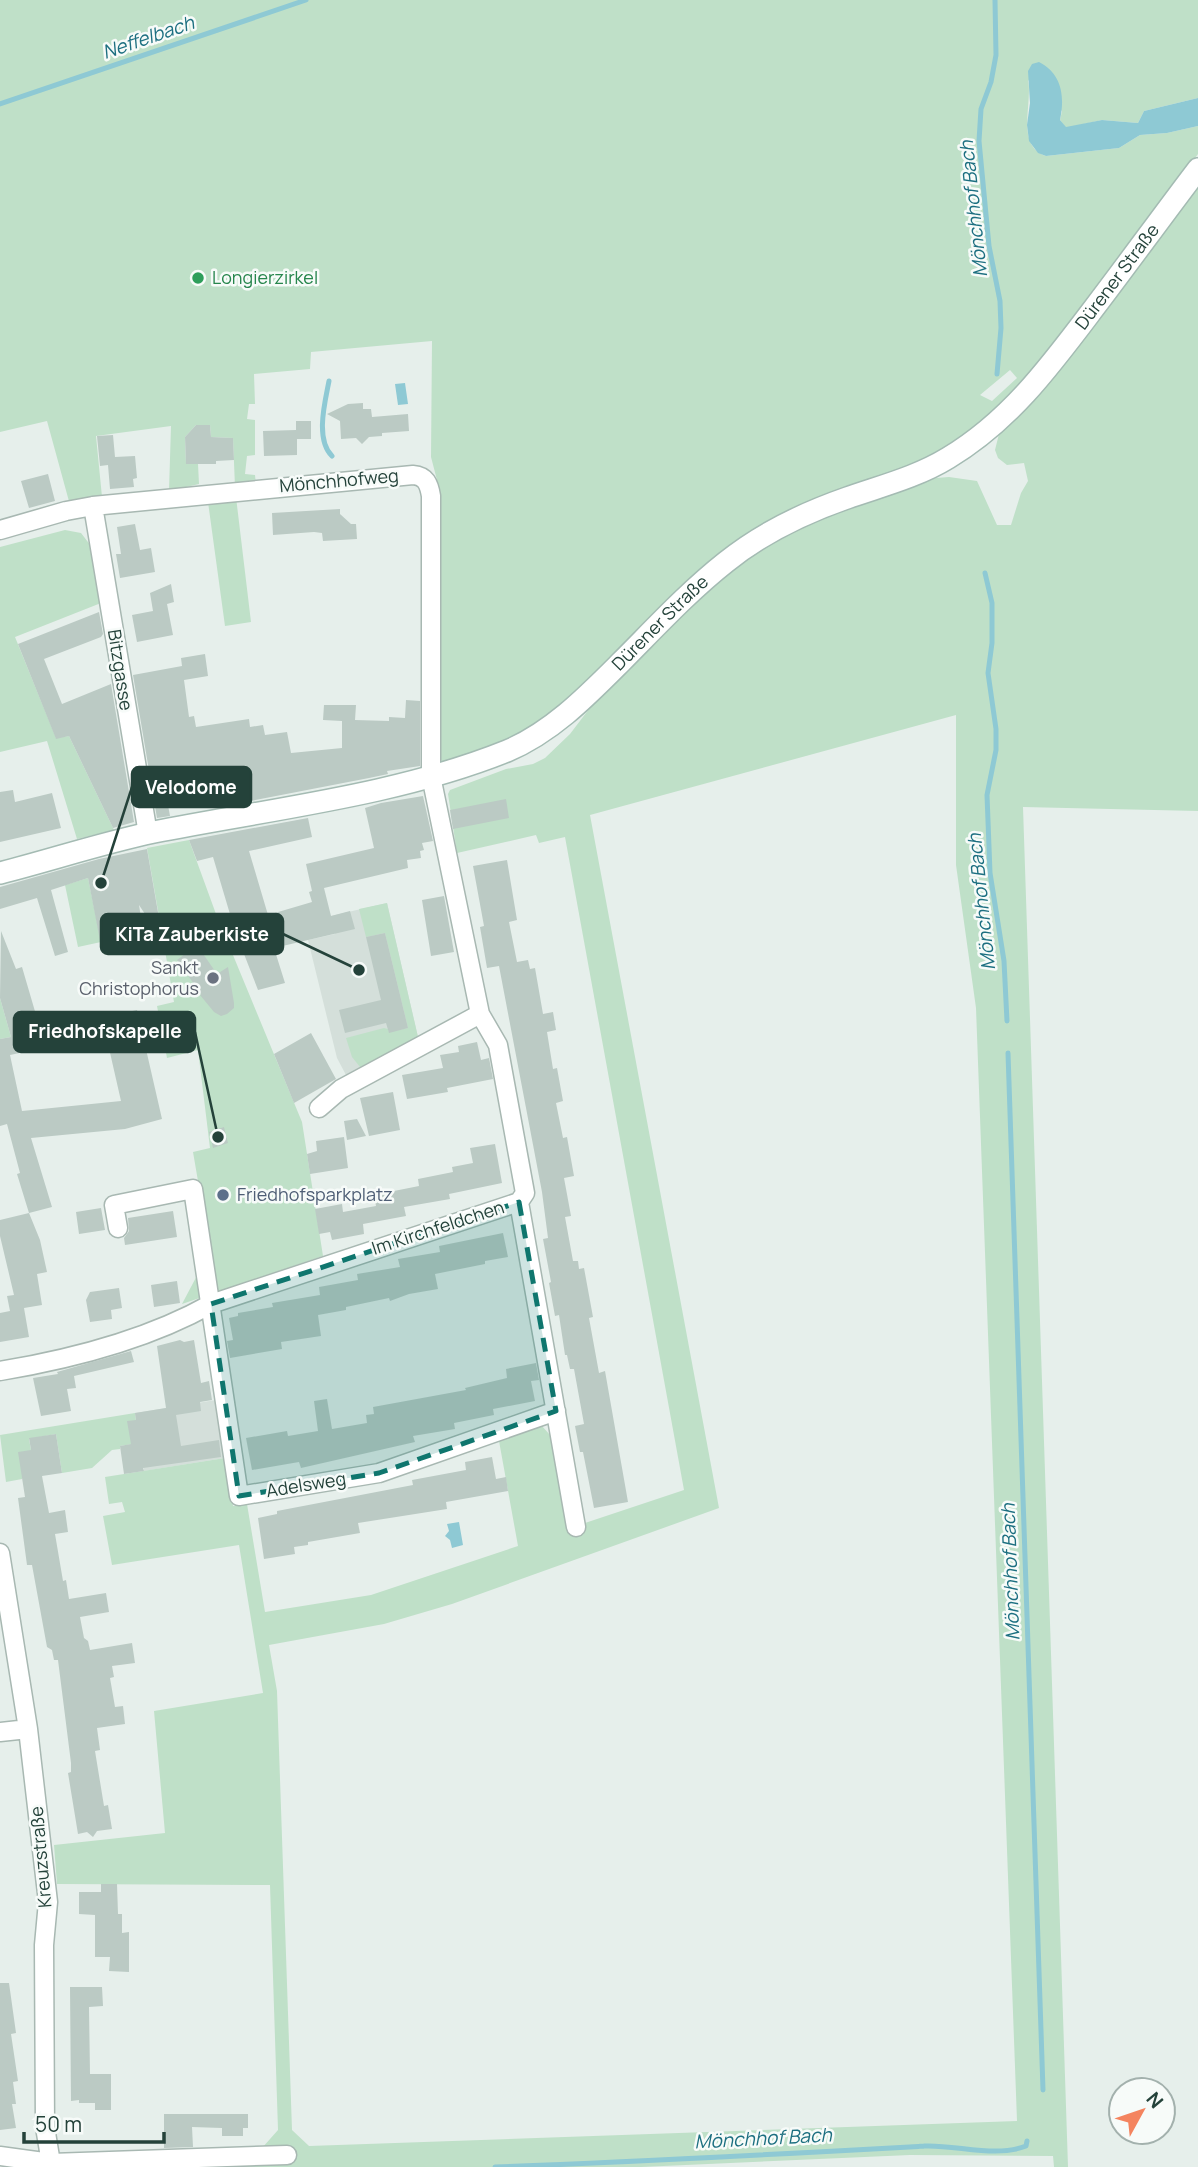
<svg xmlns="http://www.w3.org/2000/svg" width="1198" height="2167" font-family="Manrope,sans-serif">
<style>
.built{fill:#d4dfda}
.green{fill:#bfe0c8;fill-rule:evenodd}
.water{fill:#8ec9d4}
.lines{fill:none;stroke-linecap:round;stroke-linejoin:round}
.stream{stroke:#8ec9d4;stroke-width:5}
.building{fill:#bbcac4;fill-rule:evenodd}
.street-casing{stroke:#a8b8b2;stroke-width:21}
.secondary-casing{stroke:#a4bbb3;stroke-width:24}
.street{stroke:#fff;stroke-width:18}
.secondary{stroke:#fff;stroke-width:21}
.marked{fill:#0f766e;fill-opacity:0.2;stroke:#0f766e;stroke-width:5;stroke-dasharray:14 9;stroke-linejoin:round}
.leisure-dot{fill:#2e9e5b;stroke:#f7fbf9;stroke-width:2.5}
.worship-dot{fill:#6b7280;stroke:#f7fbf9;stroke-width:2.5}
.service-dot{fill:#5c6f8a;stroke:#f7fbf9;stroke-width:2.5}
.labels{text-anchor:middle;stroke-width:5;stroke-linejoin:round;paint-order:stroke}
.street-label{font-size:18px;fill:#24423a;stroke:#f7fbf9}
.leisure-label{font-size:18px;fill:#27864d;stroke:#f7fbf9;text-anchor:start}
.worship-label{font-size:18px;fill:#5b616d;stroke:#f7fbf9;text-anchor:end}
.service-label{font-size:18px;fill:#4e5e75;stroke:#f7fbf9;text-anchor:start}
.water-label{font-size:19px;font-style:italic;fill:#1c6f80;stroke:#f7fbf9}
.leader{fill:none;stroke:#24423a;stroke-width:2.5}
.callout-dot{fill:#24423a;stroke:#f7fbf9;stroke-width:2.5}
.callout{fill:#24423a;stroke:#24423a;stroke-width:2.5}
.callout-label{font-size:19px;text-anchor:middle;font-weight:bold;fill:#fff}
</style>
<rect width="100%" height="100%" fill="#e6efeb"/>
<path class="built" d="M387,903L418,1037L346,1075L337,1058L308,940L335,934L331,916Z
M216,1400L225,1458L144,1471L135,1413Z"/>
<path class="green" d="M0,0H1198V98L1144,111L1138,123L1102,120L1066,128L1060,120L1062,111L1028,80C1033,104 1015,145 1046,156L1119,148L1140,135L1167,133L1198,126V154L1067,329L1010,399L953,445L904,469L809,503L567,704L512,740L446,763L438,759L437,480L431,457L432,341L311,352L310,369L254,374L255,404H249L247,419L255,420V455L247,456L245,474L255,475L256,485L235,487L233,438L211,437L210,425H196L185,437L186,463L198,464L199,484L169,491L171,426L96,436L102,497L70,505L47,421L0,432ZM1010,370L1017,378L992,401L980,395Z
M1198,187V811L1023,807L1068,2167H1054L1053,2156L910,2155L641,2167H119L262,2148L278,2130L270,1885L57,1884L54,1845L165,1833L154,1711L263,1693L239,1545L112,1565L103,1516L125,1512L122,1502L109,1504L105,1477L225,1458L233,1506L247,1504L265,1612L371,1595L518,1546L499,1441L542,1426L550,1435L567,1529L684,1490L565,837L539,843L536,835L457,853L448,794L450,790L506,769L533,764L545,758L570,734L602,692L660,635L740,561L803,524L936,478L949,477L977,481L997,525H1011L1021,493L1028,481L1024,463L1007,465L998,458L995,450L999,434L1048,384L1080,344ZM956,715V865L976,1008L1017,2121L309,2146L292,2130L277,1691L269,1645L384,1624L452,1604L719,1508L590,815Z
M236,497L251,622L225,626L208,502Z
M65,530L81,533L91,546L101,603L15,637L56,738L69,736L114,830L77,839L47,741L0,752V547Z
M189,840L216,914L302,1122L323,1256L182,1304L210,1251L193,1152L210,1148L198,1050L167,1058L157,1006L174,1002L147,848Z
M88,878L101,942L78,947L65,885Z
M387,903L418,1037L360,1067L352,1057L346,1038L384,1028L388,1029L389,1032L408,1028L385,933L366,937L359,909Z
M0,998L11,1037L0,1039Z
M135,1413L139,1443L120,1446V1449L112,1450L92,1468L62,1473L56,1434L29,1439L31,1450L22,1479L6,1482L0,1435Z"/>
<path class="water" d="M1039,62C1062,74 1065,96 1060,120L1066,127L1102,120L1138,123L1144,111L1198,98V126L1167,133L1140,135L1119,148L1046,156L1038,153L1029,141L1027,125L1030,103L1028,71L1032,64Z
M405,383L408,404L398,405L395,384Z
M459,1522L463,1545L452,1548L450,1540L445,1536L449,1531L447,1524Z"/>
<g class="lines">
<path class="stream" d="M995,0L996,55L991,82L981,109L979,141L989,246L1000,301L1001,328L997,374
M0,104L306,0
M329,381C325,402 315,439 332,456
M985,573L992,603V643L988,673L996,729V750L987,795L990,873L1004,961L1007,1021
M1008,1053L1043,2090
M495,2167C639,2162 782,2154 926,2146C958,2145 996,2158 1026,2146L1027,2141"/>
</g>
<path class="building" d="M363,403V409H371L372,417L408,414L409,431L382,433V436L369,437L362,444L356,438L341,439L340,421L327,414L348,404Z
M296,421H311V439H297V455L264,456L263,431L296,430Z
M196,425H210L211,437L233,438L234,460L216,461V464H186L185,437Z
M113,435L115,457L135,456L137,478L133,479L134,487L110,489L108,465L100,466L97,436Z
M48,474L55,501L29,508L21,481Z
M340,509V514L351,524H356L357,539L323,541L322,533L314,532L273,535L272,513Z
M135,524L140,550L151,548L155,572L120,578L116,554H121L117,527Z
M171,584L174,602L167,604L173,635L137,642L132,615L153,611L150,593Z
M99,612L103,634L101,637L44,659L62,704L111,684L134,822L113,828L69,736L56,739L18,644Z
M205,654L208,676L184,680L189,717L194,716L196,727L249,719L250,727L263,725L265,735L287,732L291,753L342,748V721L323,720L324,705H356L355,720L389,721V717L405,718L406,700L420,701V766L387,771L388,774L369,778L225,806L220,770L193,775L172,779L174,788L165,789L170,816L157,818L133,675L182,666L181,658Z
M13,790L15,802L52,793L61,828L0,842V792Z
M423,796L433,841L422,843L424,850L420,851L421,858L407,860L408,868L324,888L331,916L350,911L355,929L274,948L285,983L258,990L235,931L213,857L197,861L189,840L308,818L312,837L249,851L268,915L312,902L309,892L312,891L306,864L374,848L365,808L381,803Z
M506,799L509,818L453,829L450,810Z
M147,849L163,941L139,905L145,942L102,951L88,878L51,890L68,952L55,956L37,898L0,909V887L99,859Z
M507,860L517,920L509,922L517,962L528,960L530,969L535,968L543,1014L553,1012L556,1030L547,1032L553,1069L557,1068L563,1101L556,1103L563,1138L567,1137L574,1176L564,1178L571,1216L565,1217L573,1261H578L579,1269L584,1268L593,1317L589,1318L599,1373L605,1371L628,1502L594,1508L583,1452H580L575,1426L584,1424L574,1369H570L567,1355H565L559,1315L555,1316L549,1283L551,1282L543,1239L548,1238L542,1192L499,966L487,968L480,927L484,926L473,866Z
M444,896L454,952L431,956L422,900Z
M1,931L16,969L22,967L39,1025L103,1012L104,1017L137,1010L162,1119L125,1129L31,1138L52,1207L29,1213L17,1174L20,1173L7,1124L0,1126V1039L11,1037L0,998ZM106,1035L121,1101L22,1111L10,1055Z
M385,933L408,1028L389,1033L386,1023L345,1033L339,1010L381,1000L366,937Z
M197,945L217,974L228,967L234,1003V1008L227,1014L221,1016L214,1012L200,995L201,994L177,960Z
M311,1033L336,1079L294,1103L274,1054Z
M477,1042L481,1060L489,1058L493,1079L447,1088L448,1092L407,1099L402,1075L443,1068L440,1055L459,1052L458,1046Z
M393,1092L400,1130L369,1136L360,1098Z
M357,1119L366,1136L347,1140L344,1121Z
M224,1127L228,1143L213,1148L209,1132Z
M344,1137L348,1168L310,1174L307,1154L317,1151L316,1141Z
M495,1144L502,1183L449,1194L450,1199L404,1207L406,1216L363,1224L364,1234L332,1240L330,1232L319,1234L315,1209L342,1204L343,1212L376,1206L374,1195L419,1186L418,1179L453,1172L452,1167L473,1163L470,1148Z
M101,1208L105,1230L79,1234L76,1212Z
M173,1211L177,1237L125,1245L124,1238L129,1231L128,1218Z
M29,1213L40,1240L47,1272L37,1274L42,1305L24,1308L29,1337L0,1342V1313L10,1311L7,1296L14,1295L0,1236V1220Z
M503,1233L508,1257L485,1261V1264L435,1274L438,1289L409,1294L390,1301L389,1298L346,1307V1310L318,1315L321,1336L281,1342L282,1349L230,1358L227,1341L233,1340L229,1318L238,1316V1313L273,1307L272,1303L320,1295L319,1287L358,1280L357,1274L400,1267L398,1259L440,1252L439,1246Z
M177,1281L180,1303L154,1307L151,1285Z
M119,1288L122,1308L111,1310L112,1319L90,1322L86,1300L90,1292Z
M180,1340L184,1342L194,1340L201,1383L209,1381L212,1400L200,1402L201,1411L176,1415L181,1446L219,1440L221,1457L143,1468L144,1471L124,1474L120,1446L131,1444L127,1421L136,1420L135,1413L166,1408L157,1346Z
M131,1351L134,1362L74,1376L76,1388L67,1389L71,1411L41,1416L33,1378L58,1374L57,1372Z
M536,1363L539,1380L531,1381L535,1401L493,1409L494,1415L454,1423L455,1429L413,1436L415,1442L301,1468L299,1462L252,1470L246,1438L287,1431L288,1436L318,1431L314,1401L327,1399L332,1429L367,1423L366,1415L374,1414L373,1407L466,1390L465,1388L507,1378L506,1369Z
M56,1434L62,1473L42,1476L49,1513L65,1510L68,1532L55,1534L63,1581L66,1580L69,1599L106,1593L109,1612L80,1617L84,1638L88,1641L90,1650L132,1643L135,1663L112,1666L114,1677L110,1678L115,1707L123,1706L125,1724L97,1728L100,1750L95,1751L104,1806L108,1805L112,1829L97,1831L93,1837L87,1832L78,1834L68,1773L71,1772V1763L58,1660H54L52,1650L47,1647L32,1565H27L18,1498L25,1497L18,1452L31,1450L29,1438Z
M492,1457L496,1479L506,1477L508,1491L446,1502L447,1509L358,1523L360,1533L308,1542V1545L294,1547L295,1554L264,1559L258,1518L277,1514V1511L413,1485L412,1480L466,1470L465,1462Z
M101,1884H117L118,1914H122V1933L129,1932V1972L109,1971L110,1957H95V1915L79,1914V1892H101Z
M0,1983H9L16,2033L11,2034L18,2081L13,2082L16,2104H12L16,2128L0,2130Z
M70,1987H102L103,2006L89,2007L90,2074H111V2110H95V2103H79V2100L71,2101Z
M164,2114H248V2128H243V2136H222V2128L192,2127L193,2147L164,2148Z"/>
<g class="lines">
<defs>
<path id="street" d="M93,506L148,834
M0,530L66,511L93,506L413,475C426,476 429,484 431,496V776L480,1014L341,1089L319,1108
M519,1202L576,1527
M118,1228L114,1205L193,1189L239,1496L379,1473L556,1411
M0,1371C72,1359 147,1340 211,1304L519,1202L525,1193L498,1045L480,1014
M0,1553L28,1729L48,1902L44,1945L45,2127L51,2163
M0,1732L28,1729
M0,2156L51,2163L287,2155"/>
<g id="secondary">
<path id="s1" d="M0,873C51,860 102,843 154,832C270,809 398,795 507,751C552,732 587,696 621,662C655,628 688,592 726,562C762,533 804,513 847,498C881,486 917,477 948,458C1010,421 1051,365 1094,308C1129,262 1163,215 1198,169"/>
</g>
</defs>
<use href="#street" class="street-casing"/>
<use href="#secondary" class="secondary-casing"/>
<use href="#street" class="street"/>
<use href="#secondary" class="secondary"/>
</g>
<path class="marked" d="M519,1202L556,1411L379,1473L239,1496L211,1304Z"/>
<circle class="leisure-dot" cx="198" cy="278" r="7"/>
<circle class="worship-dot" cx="213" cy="978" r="7"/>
<circle class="service-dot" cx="223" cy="1195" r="7"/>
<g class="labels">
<g class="street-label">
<text dy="6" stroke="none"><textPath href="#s1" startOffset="1309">Dürener Straße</textPath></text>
<text transform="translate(339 481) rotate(-5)" y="6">Mönchhofweg</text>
<text dy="6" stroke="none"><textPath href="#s1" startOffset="723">Dürener Straße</textPath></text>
<text transform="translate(120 670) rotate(81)" y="6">Bitzgasse</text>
<text transform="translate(438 1228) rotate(-18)" y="6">Im Kirchfeldchen</text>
<text transform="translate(306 1485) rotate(-9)" y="6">Adelsweg</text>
<text transform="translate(41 1857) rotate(-95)" y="6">Kreuzstraße</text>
</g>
<g class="leisure-label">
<text x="212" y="284">Longierzirkel</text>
</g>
<g class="worship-label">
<text x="199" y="974">Sankt<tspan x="199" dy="21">Christophorus</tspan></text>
</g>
<g class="service-label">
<text x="237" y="1201">Friedhofsparkplatz</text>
</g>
<g class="water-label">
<text transform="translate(148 37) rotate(-19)" y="7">Neffelbach</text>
<text transform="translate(973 209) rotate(-96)" y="7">Mönchhof Bach</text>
<text transform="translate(981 902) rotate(-96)" y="7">Mönchhof Bach</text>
<text transform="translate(1010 1572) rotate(-92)" y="7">Mönchhof Bach</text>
<text transform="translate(763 2138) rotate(-3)" y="7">Mönchhof Bach</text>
</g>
</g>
<path class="leader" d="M101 883L132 787M359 970L283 934M218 1137L195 1032"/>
<g class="callout-dot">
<circle cx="101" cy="883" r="7"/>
<circle cx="359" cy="970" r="7"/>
<circle cx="218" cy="1137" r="7"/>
</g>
<g class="callout">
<rect x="132" y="767" width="119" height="40" rx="7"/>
<rect x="101" y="914" width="182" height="40" rx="7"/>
<rect x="14" y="1012" width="181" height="40" rx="7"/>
</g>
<g class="callout-label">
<text x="191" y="794">Velodome</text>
<text x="192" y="941">KiTa Zauberkiste</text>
<text x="105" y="1038">Friedhofskapelle</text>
</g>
<g transform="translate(1142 2111) rotate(50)"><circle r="33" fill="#f7fbf9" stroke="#a3b1ad" stroke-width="2"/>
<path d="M0-5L12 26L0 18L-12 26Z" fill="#f4845f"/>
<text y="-10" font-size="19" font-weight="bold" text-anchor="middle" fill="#24423a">N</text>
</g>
<path d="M24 2132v10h140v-10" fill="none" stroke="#24423a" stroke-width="3.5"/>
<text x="35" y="2132" font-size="21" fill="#24423a" stroke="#f7fbf9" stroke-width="5" paint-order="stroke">50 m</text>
</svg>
